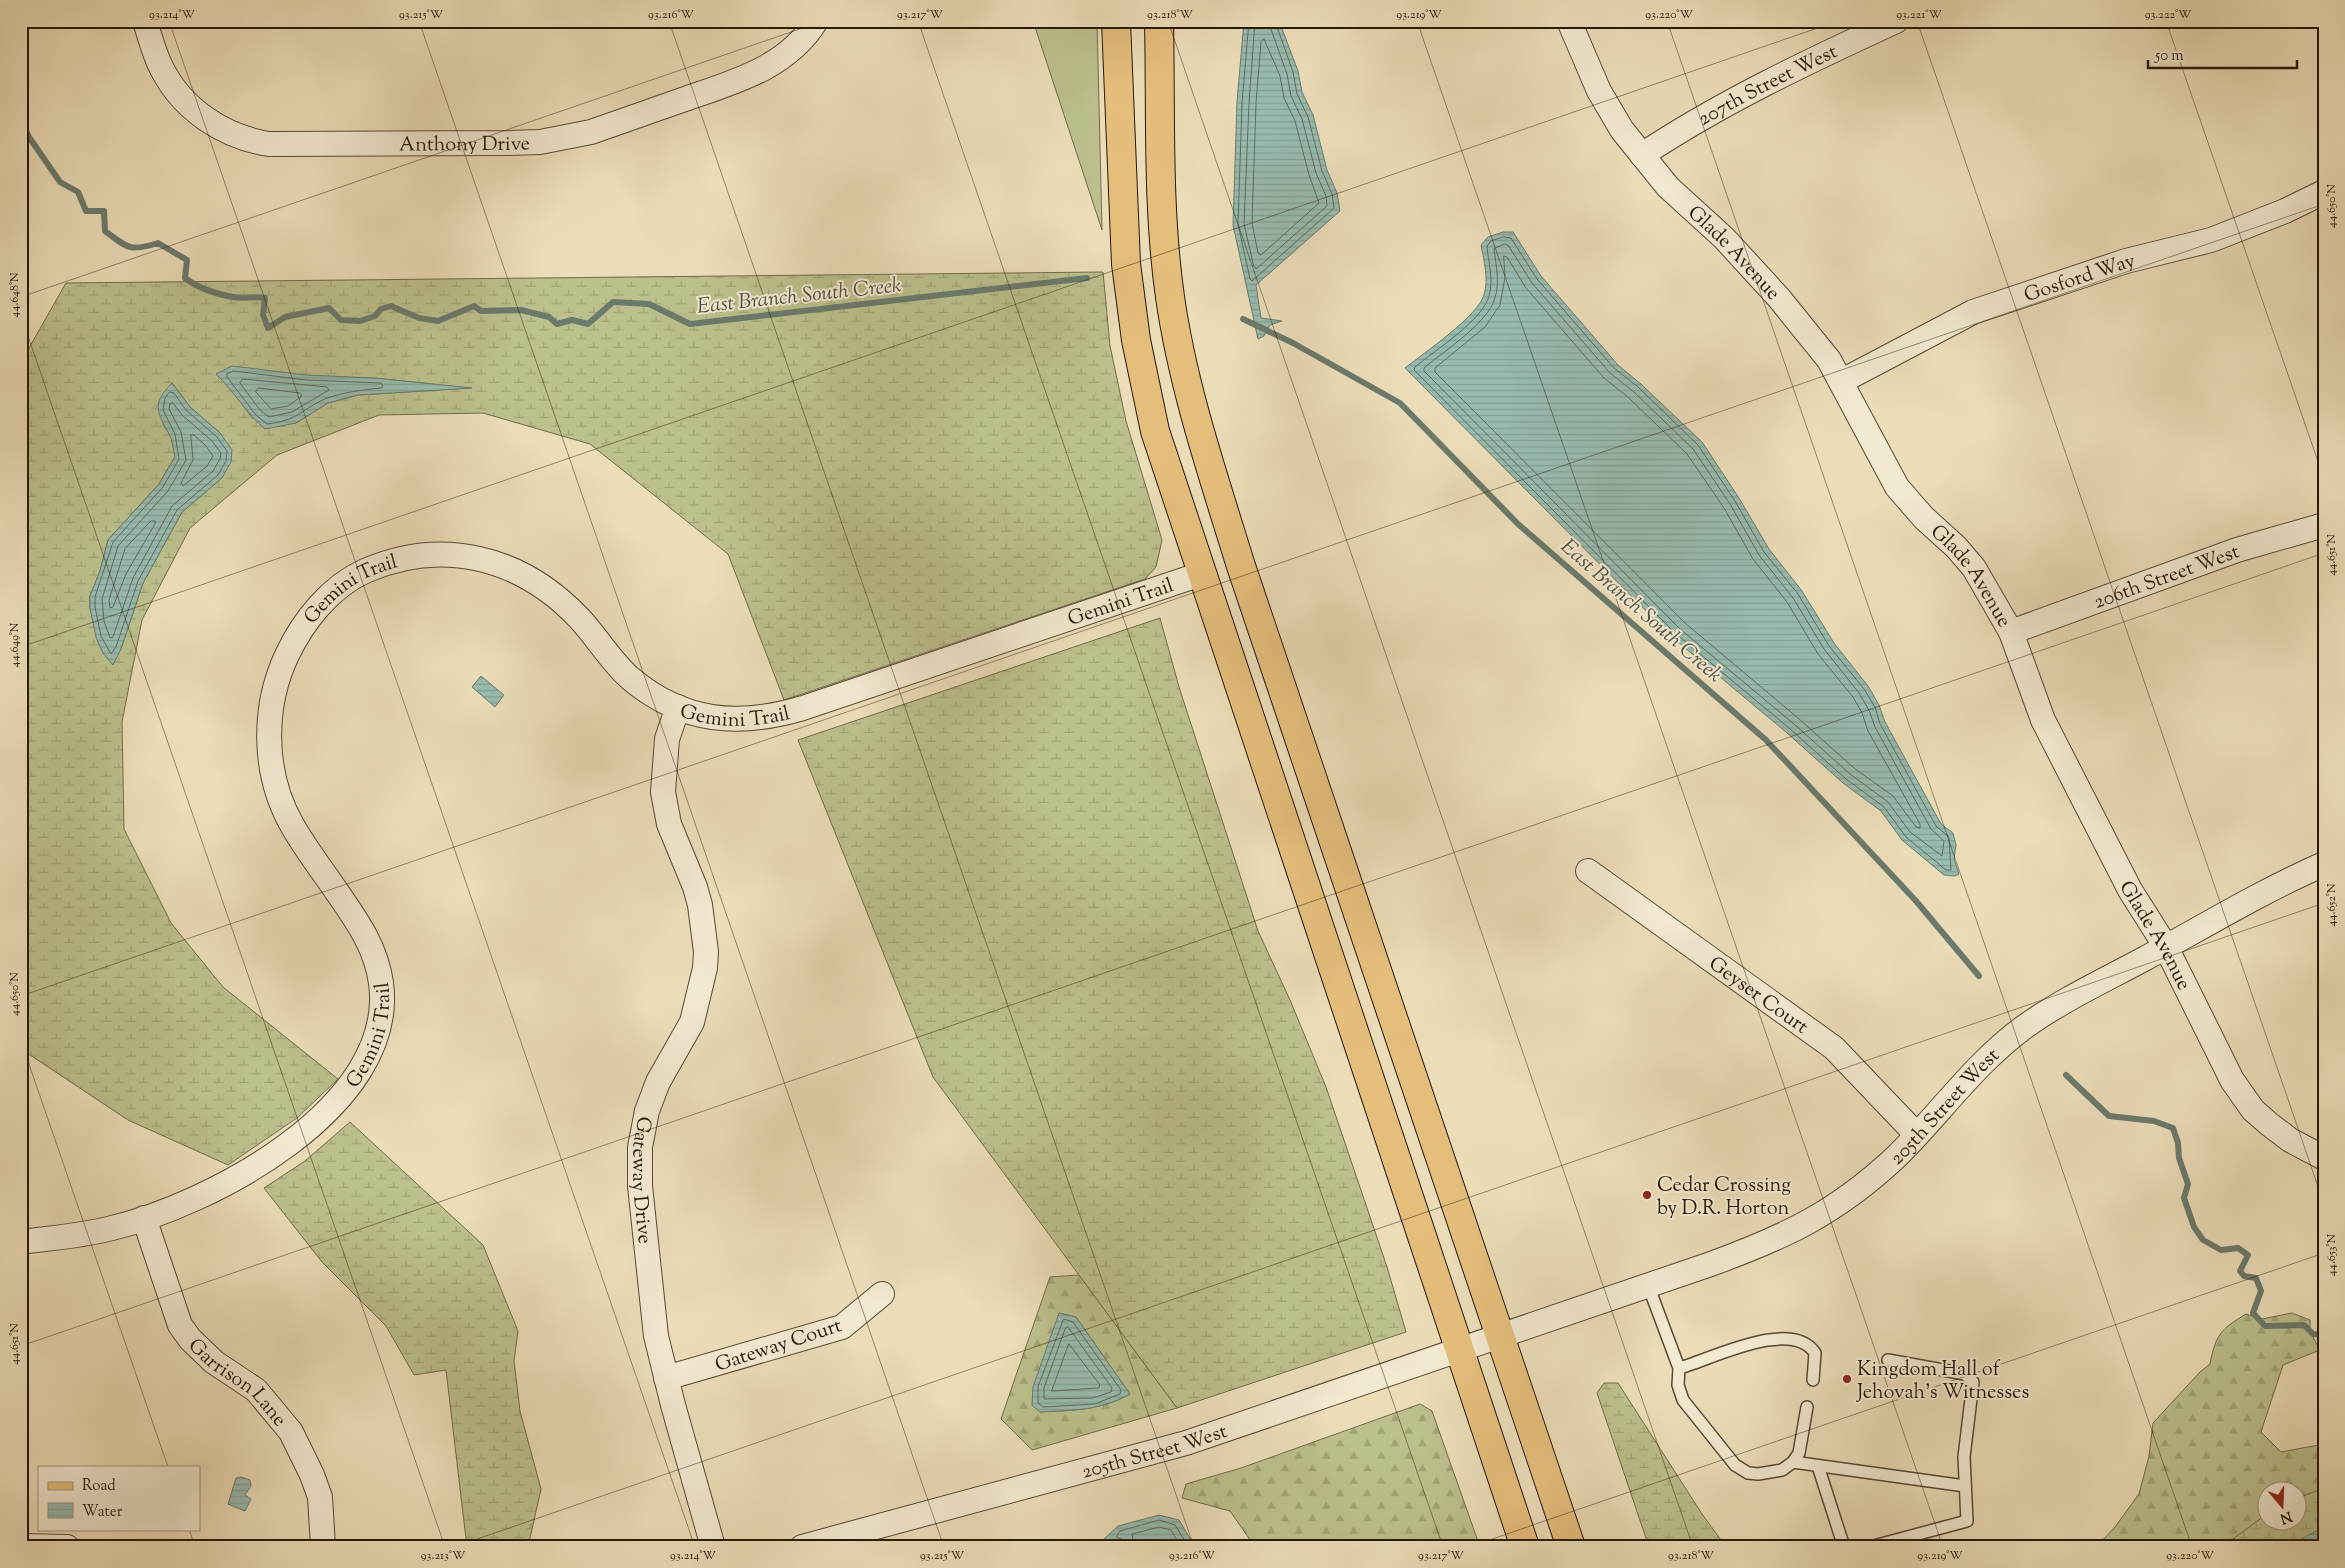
<svg xmlns="http://www.w3.org/2000/svg" width="2345" height="1568" font-family="'Sorts Mill Goudy',serif">
<style>
.grass{fill:#bbc08c;stroke:#706c4a}
.forest{fill:url(#forest-firs);stroke:#706c4a;fill-rule:evenodd}
.wetland{fill:url(#wetland-marsh);stroke:#706c4a;fill-rule:evenodd}
.water{fill:url(#water-rules);stroke:#6a7a6c}
.lines{fill:none;stroke-linecap:round;stroke-linejoin:round}
.shore{stroke:#5f6a5c;stroke-width:1}
.stream{stroke:#6a7a6c;stroke-width:6}
.lane-casing{stroke:#574933;stroke-width:14}
.street-casing{stroke:#574933;stroke-width:26}
.primary-casing{stroke:#261807;stroke-width:30}
.lane{stroke:#f2e9d1;stroke-width:11}
.street{stroke:#f2e9d1;stroke-width:24}
.primary{stroke:#e6be7c;stroke-width:28}
.ticks{fill:none;stroke:#261807;stroke-width:1;stroke-opacity:0.45}
.poi-dot{fill:#8f2418;stroke:#f2e9d1;stroke-width:2}
.labels{text-anchor:middle;stroke-width:4;stroke-linejoin:round;paint-order:stroke}
.street-label{font-size:20px;fill:#261807;stroke:#f2e9d1}
.poi-label{font-size:20px;fill:#261807;stroke:#f2e9d1;text-anchor:start}
.water-label{font-size:21px;font-style:italic;fill:#4e5142;stroke:#f2e9d1}
.neatline{fill:none;stroke:#261807;stroke-width:2}
.ticks-label{font-size:12px;text-anchor:middle;fill:#261807}
</style>
<defs>
<pattern id="forest-firs" width="22" height="20" patternUnits="userSpaceOnUse" patternTransform="scale(1.25)"><rect width="22" height="20" fill="#bbc08c"/><path d="M5 1l3.5 6h-7zM16 11l3.5 6h-7z" fill="#a1a477"/></pattern>
<pattern id="wetland-marsh" width="20" height="14" patternUnits="userSpaceOnUse" patternTransform="scale(1.25)"><rect width="20" height="14" fill="#bbc08c"/><path d="M1 5h8M5 5V1M11 12h8M15 12V8" fill="none" stroke="#a1a477"/></pattern>
<pattern id="water-rules" width="6" height="5" patternUnits="userSpaceOnUse" patternTransform="scale(1.25)"><rect width="6" height="5" fill="#98bbb0"/><path d="M0 2.5h6" fill="none" stroke="#83a096"/></pattern>
</defs>
<rect width="100%" height="100%" fill="#ebddb8"/>
<filter id="stains"><feTurbulence type="fractalNoise" baseFrequency=".004" numOctaves="4"/><feColorMatrix values="0 0 0 0 .2 0 0 0 0 .09 0 0 0 0 .02 0 0 0 .5 -.17"/></filter>
<radialGradient id="worn" r=".72"><stop offset=".6" stop-color="#630" stop-opacity="0"/><stop offset="1" stop-color="#630" stop-opacity=".3"/></radialGradient>
<path class="grass" d="M1033,21H1097L1102,230Z"/>
<path class="forest" d="M1079,1275L1177,1408L1032,1450L1001,1419L1050,1277ZM1059,1313L1076,1317L1130,1394C1099,1411 1074,1410 1040,1412Z
M2292,1313L2310,1320V1332L2320,1350L2283,1365L2261,1432L2281,1452L2324,1444V1517L2276,1547H2096L2115,1527L2139,1494L2149,1456L2153,1423L2200,1372L2210,1364C2216,1334 2220,1330 2246,1314L2262,1319ZM2268,1490H2298V1520H2268Z
M1420,1404L1432,1411L1480,1547H1255L1230,1511L1182,1498L1186,1484L1241,1468Z"/>
<path class="wetland" d="M1103,272L1110,346L1126,421L1162,540L1156,567L1145,579L784,700L728,554L590,444L483,413L379,415L277,455L190,528L142,620L122,722L124,829L171,923L223,987L338,1079L297,1118L228,1165L128,1120L21,1049V362L66,283ZM216,374L374,378L469,388L358,395L328,403L296,423L252,418L229,386ZM172,383L190,407L220,433L222,478L182,512L143,583L121,649L99,645L90,608V596L100,571L108,540L159,484L175,457L171,436L163,425Z
M1160,618L1179,687L1258,931L1290,1000L1326,1087L1387,1267L1406,1332L1177,1408L933,1077L798,740Z
M350,1122L483,1245L518,1331L514,1361L520,1411L541,1489L528,1547H467L446,1370L414,1375L386,1326L322,1262L264,1188L305,1161Z
M1604,1383H1618L1702,1514L1726,1547H1649L1597,1393Z
M2324,1488V1547H2222L2267,1514L2268,1520H2298V1498Z"/>
<path class="water" d="M1244,21H1279L1298,71L1302,92L1313,115L1327,170L1337,193L1340,211L1256,285L1261,318L1282,321L1270,325L1264,336L1258,339L1233,225L1237,102Z
M1503,232H1513L1541,276L1618,365L1641,384L1702,442L1739,498L1769,549L1802,591L1834,643L1868,686L1879,705L1885,722L1941,824L1953,833L1956,845L1954,859L1959,874L1955,876L1944,875L1902,840L1881,811L1843,783L1786,732L1672,637L1405,368C1424,353 1478,316 1484,295C1489,279 1484,261 1481,245L1488,237Z
M232,366L306,375L374,378L472,388L358,395L328,403L296,423L265,429C246,413 234,391 216,374Z
M172,383L190,407L220,433L232,450L231,462L222,478L182,512L143,583L121,649L113,665L103,653L96,637L90,608V596L100,571L108,540L159,484L175,457C173,450 173,440 169,434C156,410 152,404 172,383Z
M481,676L504,695L495,707L472,687Z
M1059,1313L1076,1317L1130,1394C1099,1411 1074,1410 1040,1412L1032,1405L1033,1387Z
M241,1477L250,1480L251,1486L245,1495L251,1499L245,1511L228,1504L236,1478Z
M1159,1515L1179,1520L1195,1547H1130L1104,1539L1118,1526Z
M2324,1527V1547H2293L2292,1544Z"/>
<g class="lines">
<path class="shore" d="M1249,21L1242,103L1238,224L1250,279L1252,281L1334,208L1332,194L1322,171L1308,117L1297,94L1293,72L1275,21
M1255,21L1249,103L1244,224L1254,267L1256,269L1327,206L1326,196L1316,173L1302,119L1291,96L1287,74L1268,21
M1264,39L1280,76L1284,98L1295,121L1309,175L1319,203L1261,255L1258,253L1252,223L1256,103L1261,42Z
M1504,237L1511,238L1537,279L1614,368L1638,387L1698,445L1735,501L1764,552L1798,594L1829,646L1864,689L1875,707L1880,724L1936,826L1949,837L1951,870H1946L1906,837L1884,807L1846,779L1789,728L1676,634L1414,370L1415,367C1434,351 1483,320 1489,296C1494,279 1488,263 1487,246L1491,241Z
M1505,244L1508,245L1532,283L1610,373L1634,392L1693,449L1730,504L1759,555L1793,598L1824,649L1859,693L1869,710L1875,727L1931,829L1944,841L1942,856L1910,832L1888,802L1850,774L1794,724L1680,629L1424,371V368C1444,351 1488,323 1495,298C1500,282 1496,265 1494,249Z
M1504,256L1507,257L1526,288L1604,378L1629,398L1687,454L1724,508L1753,559L1787,602L1818,654L1853,697L1862,713L1868,731L1920,824V828L1916,827L1893,796L1854,768L1798,718L1685,623L1435,372V368L1485,327L1500,305L1505,277Z
M234,371L306,380L381,383L383,386L381,388C362,390 345,392 327,398C303,408 298,421 267,424L256,415L227,377V374Z
M243,379L327,387L329,390L292,412L269,417L260,410L240,383Z
M259,388L300,393L302,396L288,406L271,409L256,392Z
M170,392L174,393L186,410L217,437L227,451L226,461L218,475L177,510L138,581L116,647L111,654L101,636L95,607V597L113,542L163,487L179,459L175,434L163,410L165,398Z
M173,403L182,415L212,441L221,453L220,459L213,471L172,506L133,578L113,637L110,638L104,621L102,599L118,546L168,491L186,460L181,432L169,409L170,404Z
M191,435H194L206,446L213,456L207,466L183,486L181,483L193,460Z
M151,521H155V524L126,574L113,607L110,608L109,600L125,549Z
M1064,1319L1073,1322L1121,1390L1120,1394L1095,1404L1043,1407L1038,1403V1387Z
M1068,1327L1112,1388L1111,1392L1093,1398L1044,1399V1388L1065,1329Z
M1069,1344L1100,1385L1099,1388L1052,1391Z
M1128,1547L1126,1541L1116,1537L1120,1531L1159,1520L1175,1525L1189,1547
M1134,1547L1132,1534L1159,1527L1171,1530L1181,1547"/>
<path class="stream" d="M21,120L29,137L60,182L78,192L86,211H104L105,231C128,248 129,252 158,243L187,260L185,278C198,288 216,294 233,297C243,299 254,296 265,298L263,315L268,328L285,317L329,308L341,320L360,321L375,316L381,309L391,306L419,318L438,321L474,306L481,311L521,310L549,317L557,324L572,320L588,324L613,302L649,304L690,324L1087,278
M1243,319L1293,343L1400,403L1518,524L1766,740L1916,901L1979,976
M2066,1075L2109,1116L2154,1121L2173,1128L2178,1143L2179,1158L2188,1184L2184,1198L2194,1227L2203,1240L2221,1250L2238,1248L2248,1255L2240,1271L2244,1276L2256,1278L2261,1291L2253,1313L2265,1326L2304,1325L2313,1334L2324,1335"/>
<defs>
<path id="lane" d="M1648,1285L1679,1368L1678,1385L1683,1400L1735,1465L1748,1473L1758,1474L1782,1470L1793,1462L1799,1453L1807,1407
M1679,1368C1710,1360 1791,1317 1815,1353L1813,1380
M1793,1462L1965,1486
M1818,1466L1844,1547
M1870,1547L1967,1521L1964,1457L1973,1382L1965,1374L1888,1360"/>
<g id="street">
<path id="s1" d="M145,21C150,37 154,54 162,69C183,110 224,137 269,144L509,143L540,142L591,132C622,121 653,110 685,99C734,82 787,68 816,21"/>
<path id="s2" d="M1569,21L1599,91L1622,130L1668,187L1724,238L1779,298L1829,360L1897,487L1924,518L1956,547L1974,568L2011,632L2043,720L2130,890L2166,947L2232,1080L2253,1110L2269,1124L2290,1140L2324,1158"/>
<path id="s3" d="M1642,155C1722,102 1809,61 1896,21"/>
<path id="s4" d="M1842,381L1973,312L2126,261L2211,240L2285,211L2324,192"/>
<path id="s5" d="M2011,632L2237,550L2324,525"/>
<path id="s6" d="M678,707L667,739L663,792L669,824L695,887L700,905L706,952L705,968L692,1022L658,1082L647,1111L640,1147V1186L656,1336L673,1405L713,1547"/>
<path id="s7" d="M1588,871L1834,1048L1916,1134"/>
<path id="s8" d="M144,1218L180,1325L190,1339L214,1362L256,1390L291,1432L312,1475L320,1497L323,1547"/>
<path id="s9" d="M21,1242C50,1238 80,1236 108,1229C209,1206 398,1107 381,983C376,947 357,921 337,892C322,870 305,848 292,825C263,774 262,708 287,655C303,621 330,587 365,571C442,537 521,557 579,618C597,637 611,662 631,679C684,723 739,727 803,708L1201,574"/>
<path d="M666,1378L842,1327L882,1294"/>
<path d="M21,1546L67,1547"/>
<path id="s10" d="M802,1547L1186,1443L1708,1265C1785,1237 1835,1214 1896,1157C1939,1115 1973,1065 2023,1028C2060,1001 2103,981 2144,959C2203,927 2262,891 2324,864"/>
</g>
<path id="primary" d="M1116,21L1126,264L1136,340L1155,431L1525,1547
M1159,21C1161,113 1157,206 1170,297C1183,388 1213,475 1240,563L1571,1547"/>
</defs>
<use href="#lane" class="lane-casing"/>
<use href="#street" class="street-casing"/>
<use href="#primary" class="primary-casing"/>
<use href="#lane" class="lane"/>
<use href="#street" class="street"/>
<use href="#primary" class="primary"/>
</g>
<path class="ticks" d="M169,21L695,1547M419,21L944,1547M669,21L1194,1547M918,21L1443,1547M1168,21L1693,1547M1417,21L1943,1547M1667,21L2192,1547M1917,21L2324,1204M2166,21L2324,479M21,297L823,21M21,316L445,1547M21,647L1838,21M21,996L2324,204M21,1041L168,1467M21,1346L2324,553M189,1529L195,1547M454,1547L2324,903M1469,1547L2324,1253"/>
<g class="poi-dot">
<circle cx="1647" cy="1195" r="5"/>
<circle cx="1847" cy="1379" r="5"/>
</g>
<g class="labels">
<g class="street-label">
<text dy="7" stroke="none"><textPath href="#s3" startOffset="144">207th Street West</textPath></text>
<text dy="7" stroke="none"><textPath href="#s1" startOffset="382">Anthony Drive</textPath></text>
<text dy="7" stroke="none"><textPath href="#s2" startOffset="288">Glade Avenue</textPath></text>
<text dy="7" stroke="none"><textPath href="#s4" startOffset="260">Gosford Way</textPath></text>
<text dy="7" stroke="none"><textPath href="#s5" startOffset="165">206th Street West</textPath></text>
<text dy="7" stroke="none"><textPath href="#s2" startOffset="692">Glade Avenue</textPath></text>
<text dy="7" stroke="none"><textPath href="#s9" startOffset="938">Gemini Trail</textPath></text>
<text dy="7" stroke="none"><textPath href="#s9" startOffset="1792">Gemini Trail</textPath></text>
<text dy="7" stroke="none"><textPath href="#s9" startOffset="1388">Gemini Trail</textPath></text>
<text dy="7" stroke="none"><textPath href="#s2" startOffset="1098">Glade Avenue</textPath></text>
<text dy="7" stroke="none"><textPath href="#s7" startOffset="211">Geyser Court</textPath></text>
<text dy="7" stroke="none"><textPath href="#s9" startOffset="429">Gemini Trail</textPath></text>
<text dy="7" stroke="none"><textPath href="#s10" startOffset="1238">205th Street West</textPath></text>
<text dy="7" stroke="none"><textPath href="#s6" startOffset="495">Gateway Drive</textPath></text>
<text transform="translate(778 1344) rotate(-18)" y="7">Gateway Court</text>
<text dy="7" stroke="none"><textPath href="#s8" startOffset="195">Garrison Lane</textPath></text>
<text dy="7" stroke="none"><textPath href="#s10" startOffset="365">205th Street West</textPath></text>
</g>
<g class="poi-label">
<text x="1657" y="1191">Cedar Crossing<tspan x="1657" dy="23">by D.R. Horton</tspan></text>
<text x="1857" y="1375">Kingdom Hall of<tspan x="1857" dy="23">Jehovah's Witnesses</tspan></text>
</g>
<g class="water-label">
<text transform="translate(799 295) rotate(-6)" y="7">East Branch South Creek</text>
<text transform="translate(1642 610) rotate(41)" y="7">East Branch South Creek</text>
</g>
</g>
<rect width="2345" height="1568" fill="none" stroke="#ebddb8" stroke-width="55"/>
<rect x="38" y="1466" width="162" height="65" fill="#f2e9d1" stroke="#a09580"/>
<rect x="48" y="1482" width="25" height="8" fill="#e6be7c" stroke="#a09580"/>
<text x="82" y="1490" font-size="15" fill="#261807">Road</text>
<rect x="48" y="1503" width="25" height="15" fill="url(#water-rules)" stroke="#a09580"/>
<text x="82" y="1516" font-size="15" fill="#261807">Water</text>
<g transform="translate(2282 1506) rotate(161)"><circle r="24" fill="#f2e9d1" stroke="#a09580"/>
<path d="M0-4L9 19L0 12L-9 19Z" fill="#8f2418"/>
<text y="-8" font-size="14" font-weight="bold" text-anchor="middle" fill="#261807">N</text>
</g>
<path d="M2148 60v8h149v-8" fill="none" stroke="#261807" stroke-width="2.5"/>
<text x="2155" y="60" font-size="15" fill="#261807" stroke="#f2e9d1" stroke-width="4" paint-order="stroke">50 m</text>
<rect x="28" y="28" width="2290" height="1512" class="neatline"/>
<g class="ticks-label">
<text x="172" y="18">93.214°W</text>
<text x="421" y="18">93.215°W</text>
<text x="671" y="18">93.216°W</text>
<text x="920" y="18">93.217°W</text>
<text x="1170" y="18">93.218°W</text>
<text x="1419" y="18">93.219°W</text>
<text x="1669" y="18">93.220°W</text>
<text x="1919" y="18">93.221°W</text>
<text x="2168" y="18">93.222°W</text>
<text transform="translate(2331 206) rotate(-90)" y="4">44.650°N</text>
<text transform="translate(14 295) rotate(-90)" y="4">44.648°N</text>
<text transform="translate(2331 555) rotate(-90)" y="4">44.651°N</text>
<text transform="translate(14 645) rotate(-90)" y="4">44.649°N</text>
<text transform="translate(2331 905) rotate(-90)" y="4">44.652°N</text>
<text transform="translate(14 994) rotate(-90)" y="4">44.650°N</text>
<text transform="translate(2331 1255) rotate(-90)" y="4">44.653°N</text>
<text transform="translate(14 1344) rotate(-90)" y="4">44.651°N</text>
<text x="443" y="1559">93.213°W</text>
<text x="693" y="1559">93.214°W</text>
<text x="942" y="1559">93.215°W</text>
<text x="1192" y="1559">93.216°W</text>
<text x="1441" y="1559">93.217°W</text>
<text x="1691" y="1559">93.218°W</text>
<text x="1940" y="1559">93.219°W</text>
<text x="2190" y="1559">93.220°W</text>
</g>
<rect width="100%" height="100%" filter="url(#stains)"/>
<rect width="100%" height="100%" fill="url(#worn)"/>
</svg>
